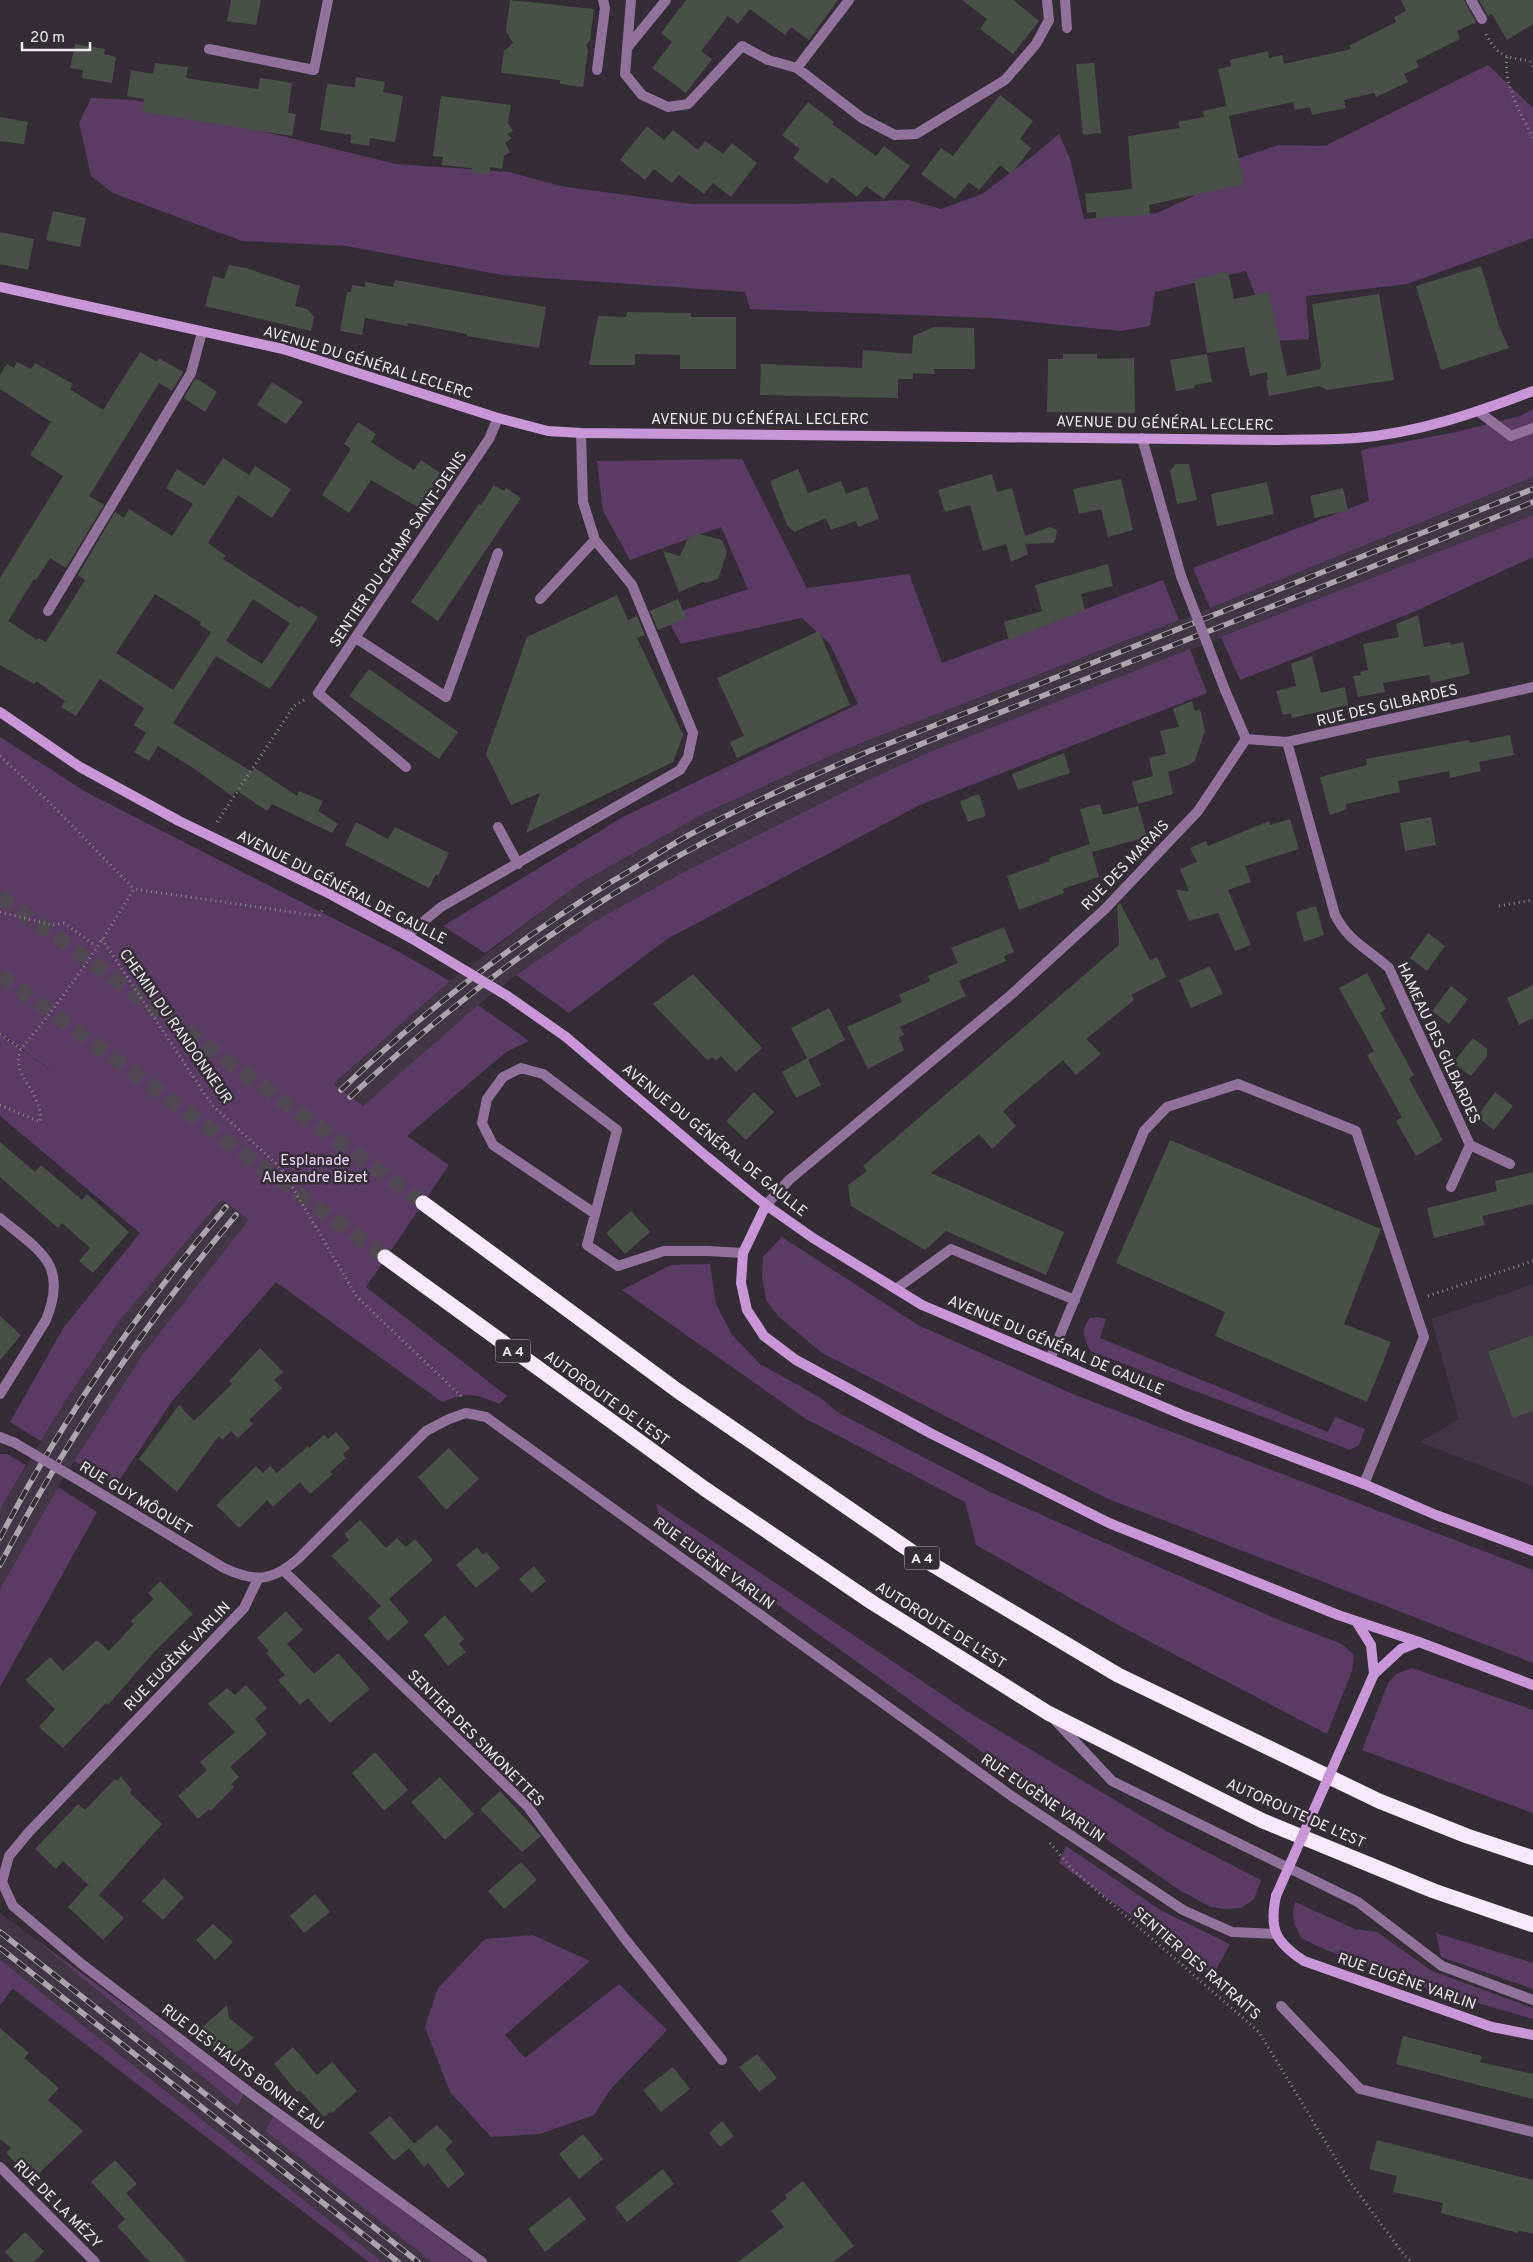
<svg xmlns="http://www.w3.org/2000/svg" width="1533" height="2262" font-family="Overpass,sans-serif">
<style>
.built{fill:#413744}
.green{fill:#5a3b64}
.building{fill:#495047;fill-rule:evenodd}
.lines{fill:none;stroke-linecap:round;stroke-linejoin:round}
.highway-tunnel{stroke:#504952;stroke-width:15;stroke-dasharray:15 8;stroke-linecap:butt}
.path{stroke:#8d878e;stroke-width:3;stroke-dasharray:1 4;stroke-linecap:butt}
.lane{stroke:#91729b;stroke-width:10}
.street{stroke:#91729b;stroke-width:10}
.secondary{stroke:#c996d8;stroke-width:10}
.highway{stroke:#f7e8fc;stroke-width:15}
.rail-casing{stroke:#aba5ac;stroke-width:5.5}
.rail{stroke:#342d36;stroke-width:4;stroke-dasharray:11;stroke-linecap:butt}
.street-bridge{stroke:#91729b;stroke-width:10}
.secondary-bridge{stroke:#c996d8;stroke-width:10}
.labels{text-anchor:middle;stroke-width:5;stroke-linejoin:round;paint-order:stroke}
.shield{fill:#342d36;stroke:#b6b1b8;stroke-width:1}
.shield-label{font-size:14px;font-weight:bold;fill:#eeeaef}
.street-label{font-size:15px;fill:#eeeaef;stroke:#342d36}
.park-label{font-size:15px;fill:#f1d8f9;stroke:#342d36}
</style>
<rect width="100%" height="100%" fill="#342d36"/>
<path class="built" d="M1533,477V515L930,752L680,874L595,921L516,975L478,1005L250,1220L143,1354L58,1487L0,1589V1510L66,1400L120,1320L166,1263L222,1199L332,1084L450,981L582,882L703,814L841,751L1210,608Z
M1533,1284V1486L1420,1442L1459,1419L1431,1319Z
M0,1913L472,2262H369L12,1989L0,2005Z"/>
<path class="green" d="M1488,65L1533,108V238L1407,284L1306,296L1309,339L1273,341L1246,271L1155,292L1150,326L1120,331L993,318L750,309L745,292L502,275L346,246L242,241L113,193L91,176L79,123L91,98L135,100L396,164L509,172L560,186L692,204H796L908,200L941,209L982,194L1029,159L1059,134L1070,159L1084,219L1157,213L1192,197L1219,165L1279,145L1325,146Z
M1533,409V477L1210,608L1193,568L1369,501L1361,450L1456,432L1520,416Z
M742,459L807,588L909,574L942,663L1163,580L1179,620L841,751L703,814L582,882L485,953L443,926L623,817L858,704L830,644L802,618L681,644L666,616L748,589L721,527L630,560L603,511L597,461Z
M1533,515V557L1411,613L1240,680L1221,637Z
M1190,649L1207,693L920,805L667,939L569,1013L516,975L595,921L680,874L862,783L930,752Z
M0,737L86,792L401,953L450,981L333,1084L363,1106L478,1005L529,1041L506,1052L407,1136L449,1165L366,1287L507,1396L499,1404C474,1393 468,1392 442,1402L276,1282L173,1400L117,1484L74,1461L143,1354L249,1220L222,1199L120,1320L66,1400L41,1441L10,1422L64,1327L140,1233L0,1116V1034L67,1082L0,1033Z
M782,1237L918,1325L1073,1394L1533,1570V1663L1106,1498L822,1353L779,1317L766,1300L762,1276L763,1257Z
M710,1264L716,1304L732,1335L760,1364L821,1398L837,1412L990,1492L1274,1618L1342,1644L1354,1655L1352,1671L1327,1734L1122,1627L976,1545L965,1502L806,1419L622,1290L671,1265Z
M1098,1317L1106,1319L1100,1338L1328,1432L1335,1417L1365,1429L1359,1445L1350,1450L1090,1351C1084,1338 1080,1330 1090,1318Z
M0,1454H7L26,1465L0,1510Z
M58,1487L97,1512L0,1687V1589Z
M656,1503L968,1712L1168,1832L1261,1880L1254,1899L1241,1908L1224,1909L1211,1907L1179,1890L1003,1767L660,1520Z
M1412,1668L1533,1710V1813L1362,1750L1388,1683L1396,1674Z
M1066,1846L1162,1911L1230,1944L1213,1975L1059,1863Z
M1295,1902L1355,1929L1377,1932L1432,1971L1533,2008V2019L1423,1987L1326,1950L1301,1938L1294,1923L1293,1912Z
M1436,1933L1533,1963V1989L1441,1957Z
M533,1935L590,1961L505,2035L525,2058L619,1984L667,2030L610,2090L594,2115L540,2134L491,2137L450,2092L425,2027L438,1988L485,1939Z
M34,1938L244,2093L238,2106Z
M0,1959L29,1983L382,2262H369L13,1988L0,2005Z
M274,2115L472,2262H432L266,2131Z"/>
<path class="building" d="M231,0H261L256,25L227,21Z
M510,0L594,9L590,40L586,45L588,50L583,87L560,84V80L501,73L504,51L513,43L506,31Z
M686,0H838L809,40L791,27L785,35L750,9L738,24L728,16L701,51L712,59L686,93L652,68L672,42L661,33Z
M962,0H1013L1039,21L1013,54L980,29L987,19Z
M1401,0H1464L1476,22L1457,31L1460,39L1416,61L1419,67L1404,74L1408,82L1376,97L1374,93L1344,100L1346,108L1312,115L1310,107L1295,110L1293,102L1229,116L1244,184L1149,205L1150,215L1096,218V212L1087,213L1085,194L1132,189L1128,136L1180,128L1178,122L1204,117L1203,111L1226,106L1227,108L1218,69L1231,66L1230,60L1268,51L1269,58L1282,55L1284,64L1351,49L1349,46L1396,22L1394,17L1406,11Z
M1479,0H1533V24L1507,40L1492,14L1488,16Z
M75,44L105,49L104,54L116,57L112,83L82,78L83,70L70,68Z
M155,63L188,67L186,78L258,89L260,78L292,83L288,113L296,114L292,136L142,112L144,99L127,96L131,70L153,74Z
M1094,63L1101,133L1083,135L1076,64Z
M356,77L385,82L383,92L403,96L395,142L370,138L369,146L350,143L351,135L320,130L327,84L355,87Z
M1000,95L1033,121L1020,139L1031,148L1011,174L1000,165L979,190L969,182L955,199L921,174L941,148L953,156Z
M441,96L511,105L508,123L513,131L507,134L512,138L505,143L510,152L504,156L502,169L490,167L489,175L471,172L472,168L442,165L443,157L433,156Z
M808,102L834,122L832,124L876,156L884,146L910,166L884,199L866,186L857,197L832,177L827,184L793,158L800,149L782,135Z
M0,117L28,122L24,144L0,141Z
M647,126L664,140L673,130L698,150L705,141L723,154L732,143L757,163L731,197L713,183L704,194L679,175L672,183L654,169L645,180L620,160Z
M53,211L86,218L80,247L46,240Z
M0,232L34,239L28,270L0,264Z
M229,265L246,268L300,286L295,306L307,309L314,317L311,331L205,306L213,276L224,279Z
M1481,266L1499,326L1509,348L1441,370L1416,286Z
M1228,272L1234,299L1269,292L1287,376L1320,369L1321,366L1312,304L1379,294L1394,380L1327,390L1320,386L1269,396L1266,381L1268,380L1267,372L1250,376L1244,347L1207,353L1194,279Z
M395,280L546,307L539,348L467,336V334L408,323L407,326L365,318L362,335L340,331L347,292H351L352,285L365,287V282L393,287Z
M627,312L691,313V317H736V369H680V355L635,354V365H589L598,316L626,317Z
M934,327L974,328L975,369H934V374L913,373V379H898V398L760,395L761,364L862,368L863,350L912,354L913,336Z
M140,352L157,362L159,358L183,372L172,391L159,383L89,496L104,505L66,568L50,558L36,580L34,579L8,621L37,640L38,638L46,642L85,580L78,575L115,512L124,518L129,509L172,536L193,504L166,488L177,469L204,486L223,458L249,475L255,466L291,489L272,518L238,495L208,543L226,556L223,559L299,608L301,606L318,617L270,689L216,656L173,723L252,772L255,768L297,796L299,791L323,801L318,811L338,824L332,833L272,804L267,811L236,790L232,796L196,770L158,746L149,761L134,752L146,733L134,725L144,708L100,679L76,716L61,707L65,701L36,681L34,684L0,665V578L63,476L30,455L51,422L0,389V375L7,364L14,368L17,362L31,369L35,363L73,384L70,389L103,410ZM155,594L201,622L200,625L211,632L173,690L116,653ZM253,599L290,623L262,664L226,641Z
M1063,354H1097V359L1134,358L1135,413L1047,412L1048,359H1063Z
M1207,354L1212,382L1194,385L1195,388L1176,391L1170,360Z
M195,379L199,380L217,392L205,412L184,398Z
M272,382L303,402L286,424L257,405Z
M358,422L376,434L371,442L395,458L414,470L421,460L442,474L419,508L371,480L349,513L322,495L351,449L344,444Z
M1176,464H1189L1197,500L1177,504L1170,471Z
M798,469L808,493L841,481L846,494L867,486L879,519L858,527L856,521L831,530L826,518L794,532L787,525L770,481Z
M992,474L997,492L1012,488L1025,536L1050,527L1057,530L1056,538L1053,543L1025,544L1028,554L1011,562L1006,544L983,551L970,505L945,512L938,490Z
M1121,479L1133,530L1108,537L1101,509L1079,514L1073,489Z
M1267,482L1274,514L1217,526L1211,494Z
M494,485L504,491L506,488L521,498L438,621L411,602L479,504L481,505Z
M1343,488L1348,510L1315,518L1310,496Z
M698,534L722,540L727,552L718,579L706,583L703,582L679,592L663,551L680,556L687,540L691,536Z
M1108,564L1113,586L1081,594L1085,610L1009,640L1004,622L1042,611L1035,585Z
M617,595L628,620L637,616L645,635L637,638L683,735L673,762L526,833L540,793L511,805L486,754L527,637Z
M678,599L686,618L658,630L650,611Z
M1418,615L1424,647L1450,642L1451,645L1463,642L1470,674L1431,683L1429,675L1383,683L1385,692L1358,697L1353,676L1361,675L1360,672L1368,670L1363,644L1399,637L1396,624Z
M819,631L850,705L737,758L730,742L744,736L717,678Z
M1312,656L1321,693L1345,687L1348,705L1292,718L1291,713L1283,715L1276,691L1296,686L1291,664Z
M369,669L458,732L439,759L349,696Z
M1192,701L1195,711L1200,709L1205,730L1195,761L1189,765L1168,772L1173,794L1138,804L1132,782L1153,776L1149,758L1166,754L1160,731L1179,727L1173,709Z
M1510,735L1514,755L1479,762L1481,771L1450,778L1449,771L1398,781L1400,792L1346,804L1347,809L1330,815L1320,777L1367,765L1366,759L1469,740L1470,743Z
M1064,753L1070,773L1018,790L1012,774Z
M979,794L986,816L968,822L960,801Z
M1100,804L1103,815L1138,806L1147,837L1092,852L1099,877L1063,889L1064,893L1019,910L1007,876L1050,861L1049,858L1090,844L1080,809Z
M1431,817L1436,845L1405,851L1400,823Z
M1290,819L1299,849L1245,866L1251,882L1228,890L1251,945L1235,951L1218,913L1189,921L1176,890L1189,891L1180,869L1197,862L1190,848L1206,841L1208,846L1269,821L1270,825Z
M356,822L388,839L395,827L449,853L438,876L436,874L429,888L345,845Z
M1120,903L1150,960L1157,957L1166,977L1131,995L1134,1000L1086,1039L1101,1054L1076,1075L1063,1060L1003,1111L1016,1126L992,1149L979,1134L931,1173L1064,1232L1046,1275L946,1231L925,1250L851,1206L848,1185L867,1171L863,1166L1119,945L1117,906Z
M1316,906L1324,935L1304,942L1296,912Z
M1004,927L1014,952L1004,956L1006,961L959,981L966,996L900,1027L904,1035L899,1037L904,1050L868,1069L847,1027L902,1002L899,995L930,981L928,976L958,963L951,948Z
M1428,933L1445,946L1427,971L1410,958Z
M1210,966L1223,994L1191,1008L1179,980Z
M1367,973L1386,1009L1380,1013L1414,1075L1409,1079L1443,1140L1416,1156L1396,1121L1402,1117L1367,1055L1374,1051L1339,988Z
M693,974L762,1048L736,1072L721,1056L716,1061L712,1057L708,1061L653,1004Z
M1533,985V1018L1519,1025L1507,998Z
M1451,986L1468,999L1449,1024L1432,1011Z
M829,1008L845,1040L808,1060L821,1085L796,1098L782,1072L807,1058L791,1028Z
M1473,1038L1487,1049V1056L1471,1076L1453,1063Z
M754,1092L774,1112L746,1140L726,1121Z
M1495,1092L1513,1106L1494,1130L1477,1117Z
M1170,1140L1381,1229L1344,1324L1391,1342L1367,1402L1215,1336L1225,1312L1116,1263Z
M0,1142L35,1172L41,1165L82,1200L87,1194L129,1232L93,1273L79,1261L90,1248L62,1223L58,1228L0,1177Z
M1533,1172V1204L1482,1216L1485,1225L1434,1238L1427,1208L1497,1191L1495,1181Z
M631,1211L650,1232L625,1254L606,1233Z
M0,1316L21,1335L0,1360Z
M1533,1335V1411L1513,1418L1488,1352Z
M260,1348L283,1372L274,1380L282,1388L249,1420L253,1424L238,1438L231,1431L222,1440L219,1436L177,1492L139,1459L179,1405L194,1421L232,1384L229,1381Z
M336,1432L350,1448L343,1454L346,1458L330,1472L333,1474L310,1494L300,1482L273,1507L267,1500L239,1528L216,1505L256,1466L263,1473L270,1466L277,1473L308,1446L309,1448L324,1435L328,1439Z
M449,1448L479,1479L446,1510L418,1477Z
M360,1520L386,1548L397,1538L406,1547L415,1539L433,1560L389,1599L409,1622L388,1641L368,1618L381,1606L331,1556L349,1540L344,1534Z
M477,1547L483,1555L486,1552L500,1568L476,1588L456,1565Z
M534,1566L546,1581L532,1593L519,1579Z
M160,1581L193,1614L155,1651L108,1705L106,1703L63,1748L39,1727L55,1709L25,1680L50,1657L63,1671L97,1640L109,1651L134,1624L131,1621L154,1599L148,1593Z
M286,1611L303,1630L287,1644L314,1674L338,1653L370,1689L330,1723L308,1698L300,1705L278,1680L285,1675L266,1653L269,1651L257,1638Z
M445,1615L464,1639L459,1644L466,1652L448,1666L424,1635Z
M246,1685L267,1708L255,1719L267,1734L230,1767L239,1777L231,1784L234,1787L211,1811L209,1809L198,1819L178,1796L207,1770L200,1762L235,1732L208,1704L227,1688L235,1695Z
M375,1752L408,1790L384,1811L352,1773Z
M121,1777L132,1790L130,1793L162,1824L99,1895L63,1861L56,1869L35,1849L78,1804L85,1810L115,1779L117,1781Z
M440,1777L474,1814L445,1840L411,1802Z
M500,1791L541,1836L522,1852L480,1809Z
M521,1862L537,1880L504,1909L488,1891Z
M164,1878L184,1897L163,1920L142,1901Z
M88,1885L124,1918L103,1940L68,1907Z
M315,1894L330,1912L304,1933L290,1916Z
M213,1924L233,1942L215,1960L196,1940Z
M227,2005L229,2018L254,2038L242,2049L227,2057L196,2033Z
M0,2028L29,2053L24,2058L59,2088L48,2100L83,2131L32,2180L6,2153L11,2148L0,2139Z
M1403,2036L1482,2056L1480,2062L1533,2074V2099L1396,2064Z
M293,2047L317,2075L332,2062L357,2091L332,2113L330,2112L324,2117L300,2090L297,2092L274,2064Z
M757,2054L777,2078L759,2092L739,2067Z
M673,2067L690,2089L661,2112L643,2090Z
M390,2116L414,2144L394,2161L370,2133Z
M722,2121L734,2136L720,2147L709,2133Z
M437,2125L453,2142L445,2149L465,2174L448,2188L428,2163L424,2167L409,2148Z
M583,2134L603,2159L579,2179L559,2154Z
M1377,2140L1533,2180V2234L1518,2230V2233L1441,2213L1443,2203L1393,2192L1397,2176L1369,2169Z
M115,2160L137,2184L126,2193L187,2262H150L117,2226L125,2219L91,2182Z
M663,2169L674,2184L627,2222L615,2207Z
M803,2181L854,2246L833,2262H738L784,2227L771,2211L787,2198L785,2195Z
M569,2197L586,2219L545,2252L528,2229Z
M25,2232L44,2251L34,2262H15L5,2252Z"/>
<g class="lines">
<path class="highway-tunnel" d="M0,896L423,1203
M0,975L385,1257"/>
<path class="path" d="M1486,34C1498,57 1505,57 1530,61L1533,67
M1507,57C1503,85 1521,114 1533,138
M0,756L51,804L134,889
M217,822L294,706L304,700
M1499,906L1533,900
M0,912L52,925L64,923L96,946
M102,939L212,1105L281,1168L357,1297L462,1397
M0,1034L21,1049
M0,1105L40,1122C43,1089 9,1076 21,1049C63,999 100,945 134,889L319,916L324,907
M1428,1296L1533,1261
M1050,1843L1072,1869L1259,2032L1348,2179L1404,2255L1412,2262"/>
<path class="lane" d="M631,0L625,74L642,95L668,107L688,104L742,46L768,60L797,68L862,118L895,135L916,134L1005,80L1036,44L1049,20L1047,0
M1065,0L1067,28
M1471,0L1482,19
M627,48L666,0
M209,49L314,70L328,0
M797,68L849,0
M597,70L605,8L603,0
M1479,412L1511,436L1533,428
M540,599L595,540
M48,611L191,373L202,332
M356,638L446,697L498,553
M1287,742L1335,915C1349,942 1367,948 1389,968L1470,1145
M406,767L318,693L489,439L498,418
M498,827L518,864
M407,935L441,907L680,770L688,757L693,733L632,585L595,540L583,502L581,433
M1470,1145L1510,1164
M1451,1187L1470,1145
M594,1213L493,1145L482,1123L487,1099L503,1077L521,1068L543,1074L617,1130L587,1245L618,1266L664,1251H708L743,1253
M896,1289L951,1249L1075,1300
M1050,1359L1144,1131L1167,1107L1238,1084L1356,1131L1424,1337L1364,1484
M284,1571L528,1807L625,1939L722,2060
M1054,1719L1112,1781L1358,1902L1442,1966L1533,2000
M1281,2006L1360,2089L1533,2132"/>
<path class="street" d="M1142,438L1181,576
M1225,690L1246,739
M1246,739L1287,742L1533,687
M766,1205L789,1180L1012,994L1105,909L1198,811L1246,739
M0,1218C39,1251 69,1263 46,1320L0,1394
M0,1437L15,1443
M90,1487L224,1568C256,1583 273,1581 299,1558L426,1431L449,1419L466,1413L486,1417L1013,1797L1183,1910L1232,1932L1276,1934
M258,1579L244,1608L29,1832L9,1856L2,1882L13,1906L83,1965L253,2095L482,2262
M0,2167L95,2262"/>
<path class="secondary" d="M0,287L283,349L498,418L548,431L581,433L1279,440C1305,439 1331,440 1356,438C1418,433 1476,413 1533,391
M0,712L80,767L179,821L330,894L411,938
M566,1037L707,1157L766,1205L813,1238L922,1305L1185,1416L1364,1484L1436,1515L1533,1551
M766,1205L743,1253L741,1283L747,1310L764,1336L796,1360L932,1434L1109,1523L1338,1615L1419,1642L1533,1685
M1356,1621L1371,1645L1374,1674
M1374,1674L1401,1649L1419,1642
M1276,1896C1269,1929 1275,1942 1304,1961L1492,2027L1533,2035"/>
<path class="highway" d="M423,1203L678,1391L918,1556L1118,1675L1379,1801L1467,1836L1533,1858
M385,1257L705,1489L873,1603L1048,1713L1263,1821L1434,1891L1533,1925"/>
<defs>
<path id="rail" d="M341,1090C423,1011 514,943 611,882C637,867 662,850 689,835C747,804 807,778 867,752L1533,489
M350,1097C442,1012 541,935 650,872C779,797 920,744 1060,689C1218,628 1376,566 1533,502
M0,1538C62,1419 139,1309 226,1207
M0,1565C67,1438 144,1324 236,1215
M0,1932L418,2262
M0,1948L398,2262"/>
</defs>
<use href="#rail" class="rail-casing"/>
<use href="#rail" class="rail"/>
<path class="street-bridge" d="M1181,576L1225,690
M15,1443L90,1487"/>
<path class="secondary-bridge" d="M411,938L509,997L566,1037
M1276,1896L1374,1674"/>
</g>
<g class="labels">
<g class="shield">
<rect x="495.5" y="1339.5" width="35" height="23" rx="4"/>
<rect x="904.5" y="1546.5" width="35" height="23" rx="4"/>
</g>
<g class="shield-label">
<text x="513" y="1356">A 4</text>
<text x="922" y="1563">A 4</text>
</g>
<g class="street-label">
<text transform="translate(368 362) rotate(17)" y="5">AVENUE DU GÉNÉRAL LECLERC</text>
<text x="760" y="424">AVENUE DU GÉNÉRAL LECLERC</text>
<text transform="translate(1165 423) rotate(1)" y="5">AVENUE DU GÉNÉRAL LECLERC</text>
<text transform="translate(398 549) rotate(-56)" y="5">SENTIER DU CHAMP SAINT-DENIS</text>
<text transform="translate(1387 705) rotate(-13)" y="5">RUE DES GILBARDES</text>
<text transform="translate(1125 865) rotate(-46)" y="5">RUE DES MARAIS</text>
<text transform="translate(342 887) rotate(27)" y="5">AVENUE DU GÉNÉRAL DE GAULLE</text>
<text transform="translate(176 1026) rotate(55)" y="5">CHEMIN DU RANDONNEUR</text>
<text transform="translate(1439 1043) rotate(65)" y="5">HAMEAU DES GILBARDES</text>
<text transform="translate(715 1140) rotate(39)" y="5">AVENUE DU GÉNÉRAL DE GAULLE</text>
<text transform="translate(1056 1345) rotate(23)" y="5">AVENUE DU GÉNÉRAL DE GAULLE</text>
<text transform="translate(607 1398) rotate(36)" y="5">AUTOROUTE DE L’EST</text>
<text transform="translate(136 1498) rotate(31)" y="5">RUE GUY MÔQUET</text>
<text transform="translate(714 1563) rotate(36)" y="5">RUE EUGÈNE VARLIN</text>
<text transform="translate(941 1625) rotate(32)" y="5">AUTOROUTE DE L’EST</text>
<text transform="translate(177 1656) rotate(-46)" y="5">RUE EUGÈNE VARLIN</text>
<text transform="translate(476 1738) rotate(45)" y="5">SENTIER DES SIMONETTES</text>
<text transform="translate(1043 1798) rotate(34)" y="5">RUE EUGÈNE VARLIN</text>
<text transform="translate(1296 1813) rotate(24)" y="5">AUTOROUTE DE L’EST</text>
<text transform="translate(1197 1963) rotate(41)" y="5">SENTIER DES RATRAITS</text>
<text transform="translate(1407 1981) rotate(19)" y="5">RUE EUGÈNE VARLIN</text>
<text transform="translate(243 2067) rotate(37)" y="5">RUE DES HAUTS BONNE EAU</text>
<text transform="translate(58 2204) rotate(45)" y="5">RUE DE LA MÉZY</text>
</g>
<g class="park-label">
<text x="315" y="1165">Esplanade<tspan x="315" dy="17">Alexandre Bizet</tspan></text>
</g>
</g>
<path d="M22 42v8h68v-8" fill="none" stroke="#eeeaef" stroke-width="2.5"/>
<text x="30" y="42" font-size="15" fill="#eeeaef" stroke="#342d36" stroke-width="4" paint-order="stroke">20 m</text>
</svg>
